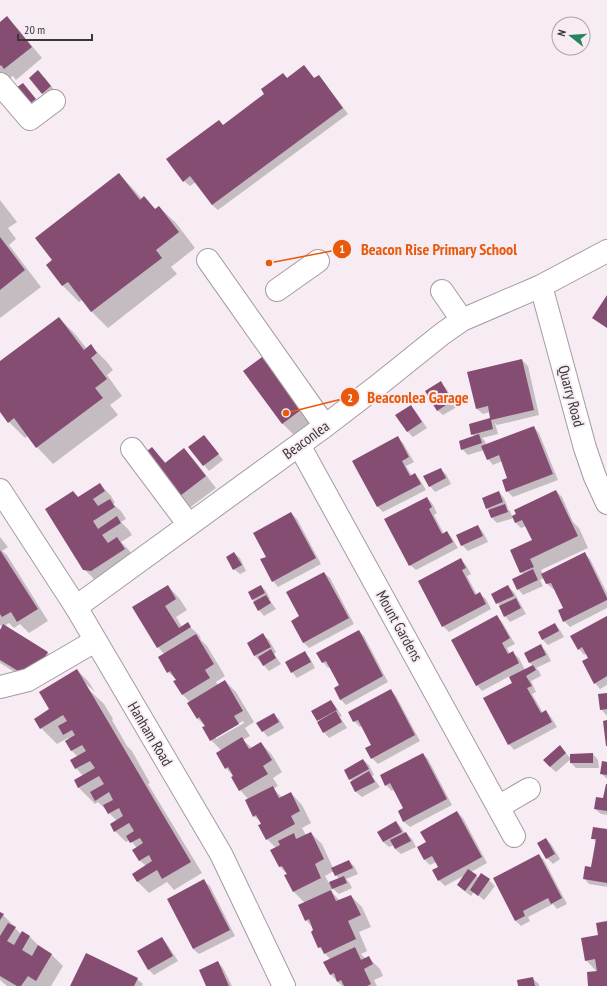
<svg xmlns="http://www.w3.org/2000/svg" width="607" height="986" font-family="'PT Sans Narrow',sans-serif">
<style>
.shadow{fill:#0003;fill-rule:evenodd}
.building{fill:#864d73}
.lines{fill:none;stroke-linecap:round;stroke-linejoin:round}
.minor-casing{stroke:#a49ba1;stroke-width:24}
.major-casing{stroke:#a49ba1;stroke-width:24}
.minor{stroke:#fff;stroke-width:22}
.major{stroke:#fff;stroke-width:22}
.labels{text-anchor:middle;stroke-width:4;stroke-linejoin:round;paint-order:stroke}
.street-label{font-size:15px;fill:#3b3739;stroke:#f7ecf3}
.leader{fill:none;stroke:#e8590c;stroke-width:1.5}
.callout-dot{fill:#e8590c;stroke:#f7ecf3;stroke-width:1.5}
.mark-label{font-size:12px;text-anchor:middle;font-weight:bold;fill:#fff}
.callout-label{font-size:16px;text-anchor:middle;font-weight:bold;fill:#e8590c;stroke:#f7ecf3;stroke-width:4;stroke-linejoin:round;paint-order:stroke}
</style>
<rect width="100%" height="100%" fill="#f7ecf3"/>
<path class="shadow" d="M7,18L18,29L42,58L16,80L13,76L6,81L0,75V24Z
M304,66L315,79L319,76L324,82L348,114L218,210L212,205L196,182L190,186L184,181L288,79Z
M44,77L56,92L48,99L43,93Z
M22,84L40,105L32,111Z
M119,174L135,191L142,199L144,197L156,210L159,207L176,223L195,248L171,267L177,274L108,328L92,312L82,300L79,302L63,286L47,265L53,261Z
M0,200L17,222L8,228L16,239L9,245L41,287L0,318Z
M59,318L75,334L87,349L91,346L107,362L113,370L107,375L122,396L110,405L118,415L53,464L37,447L28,436L25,438L9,422L0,410V362Z
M262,358L274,369L312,422L294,435L283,424L244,371Z
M522,360L528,366L539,415L497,425L495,423L498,434L482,438L485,441L486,445L534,427L539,433L558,480L513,497L507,491L509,478L502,461L493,465L488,459L484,450L468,455L462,449L475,437L472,434L492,419L490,412L483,414L477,409Z
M441,383L446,388L457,407L443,415L437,410Z
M410,406L416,412L427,428L413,437L408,432Z
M398,438L403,443L414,462L406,466L412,476L415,474L420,480L426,490L383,512L378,507L354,461Z
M209,442L223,460L209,471L204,465Z
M152,448L166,463L184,449L195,461L216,488L188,509Z
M440,469L446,474L451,484L435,492L430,486Z
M100,484L111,496L115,503L113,504L121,511L126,519L121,522L128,529L132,535L121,542L128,549L136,560L96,581L84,569L73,492L79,498Z
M556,491L562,497L573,522L579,528L588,548L541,570L543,574L585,554L590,559L607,593V608L570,627L564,621L565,608L555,589H553L547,584L544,578L540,580L543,586L523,595L518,589L524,575L521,572L533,541L526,526L521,528L516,523L514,518L497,523L492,518L489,510L487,508L499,492L504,498L508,508H507L510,511L512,516Z
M427,498L432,503L437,513L434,515L444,534L447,532L452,538L458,548L416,570L410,565Z
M291,513L297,519L321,564L278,587L273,581L267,557Z
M478,526L483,532L488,542L468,551L462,545Z
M0,537L8,547L2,551L7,555L48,621L29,633L20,624L14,628L9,623L4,626L48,653L59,664L46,676L39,687L0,663V631L3,627L0,625Z
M234,553L240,558L246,571L240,574L234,569Z
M460,559L466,565L471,574L467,576L477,595L480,594L486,599L491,609L449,632L443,626L419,581Z
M324,573L330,578L354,624L309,648L303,642L300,616Z
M168,586L179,598L187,610L176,617L182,627L187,624L199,635L201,639H200L207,646L225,676L216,682L218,685L225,681L236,692L254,722L245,728L250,736L243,740L252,748L261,743L272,755L282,772L273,778L278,786L273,789L282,797L291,793L302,805L311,823L302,828L306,835L311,833L322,844L333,868L349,861L354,866L358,874L346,879L349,882L352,888L339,894L333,889L330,890L340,901L351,896L362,907L371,927L359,932L367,951L361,954L366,959L369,958L380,969L383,976L374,980L377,986H342L331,975L325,962L330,959L319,947L313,928L306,920L305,903L294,892L288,875L280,867L272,850L276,848L267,839L263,824L254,816L249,800L240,790L234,777L226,768L222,751L211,740L204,728L206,727L197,718L190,702L182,694L177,680L168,672L164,654L158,647ZM243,721L244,723L216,739V737ZM334,871L336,875L339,879L329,883L325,876Z
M261,586L266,591L270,599H269L276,609L264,616L259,610L255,602L253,600L249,592Z
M508,587L514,592L526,614L510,622L505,616L493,594Z
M497,616L502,622L515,644L507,648L510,654L513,653L519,658L525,670L533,666L530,663L525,653L541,646L546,651L551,661L536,668L539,671L541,676L531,681L536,692L532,694L543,713L546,711L551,717L557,727L514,750L509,744L513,684L510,676L482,691L477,685Z
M607,617V685L600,689L595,683L589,658L587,653L584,655L579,649Z
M555,624L560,630L564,637L548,645L543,640L539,633Z
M359,631L364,636L388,682L346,705L340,699V686L330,667L328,668L323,662Z
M263,635L269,640L276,652L274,654L281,664L269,671L255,656L248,643Z
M305,653L310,658L315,668L297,678L292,672Z
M77,670L88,681L95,692L86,684V687L104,704L113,719L112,720L127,746L132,751L150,783L148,784L202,873L174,890L167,882L149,893L138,882L133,874L146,866L139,860L137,848L130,840L126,842L115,831L117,821L98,802L95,804L79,788L75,781L83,776L76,768L78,757L72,751L66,742L69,740L68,738L57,744L41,728L50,710Z
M390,690L396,696L420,741L378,764L372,758V745L362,726L360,727L354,721Z
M607,694V716L601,709Z
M331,701L336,707L342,716L340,717L347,728L329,738L324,732L320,722L313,711Z
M273,714L279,719L284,728L268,737L263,731Z
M565,752L571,759L556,772L550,767Z
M423,754L428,759L452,805L410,827L404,822L399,812L404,809L394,789L392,791L386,785Z
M593,754L598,760L599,768H576L571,763Z
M363,760L369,765L374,775L372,776L380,787L362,797L356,792L351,782L352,781L350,779Z
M607,763V779L601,773Z
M607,786V815L601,814L595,809L604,800Z
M457,812L463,818L487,863L471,872L479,878L481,875L489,880L495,886L484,900L474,892L471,896L463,890L458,885L465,875L445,886L439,880L434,870L439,867L436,862L430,865L425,860L418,848L427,843Z
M396,822L402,828L405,834L406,833L412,839L416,847L401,854L395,849L394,845L389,847L383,842Z
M607,830V887L589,884L584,878L592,868L596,842L592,838Z
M546,839L551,844L560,859L553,864L547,858Z
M539,855L544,860L567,904L557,909L553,904L528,917L530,921L521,926L515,920Z
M204,881L210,886L235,936L199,954L193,949Z
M0,913L3,915L14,926V927L22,935L23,932L30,937L42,949L51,954L63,966L51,986H7L0,980Z
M607,922V986H590L597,972L586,960Z
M162,938L167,944L178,961L154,975L149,970L138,952Z
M218,962L223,968L232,986H208Z
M137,979L143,984L142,986H71Z
M533,979L539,984V986H519Z"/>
<path class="building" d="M7,16L32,47L4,69L1,65L0,66V22Z
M304,65L314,78L319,75L343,108L212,205L190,176L183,182L166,159L219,120L223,125L264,94L261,89L283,73L287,78Z
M38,70L51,86L42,94L29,78Z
M23,83L36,99L26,106L13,90Z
M119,173L140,200L144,196L155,209L159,206L179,232L156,250L162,258L91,312L68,282L62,286L46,265L52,260L35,238Z
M0,237L25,270L0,290Z
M607,295V328L592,318Z
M59,317L84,350L91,344L97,353L91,358L107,379L95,388L103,398L36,448L14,418L8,423L0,412V361Z
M262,357L301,410L282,424L243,371Z
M522,359L534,410L491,420L493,429L471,435L469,424L490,418L488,406L476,409L467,372Z
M441,381L452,401L437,411L425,391Z
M411,405L422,422L407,432L395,415Z
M534,426L553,474L506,492L502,480L507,478L499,455L487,460L481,446Z
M479,434L482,443L461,450L459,441Z
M204,435L219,454L203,466L188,447Z
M398,436L409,457L402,461L410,476L415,473L421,484L377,507L352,461Z
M152,447L165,463L184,448L206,476L176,499L142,455Z
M441,468L446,478L429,487L423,476Z
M100,483L105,491L93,499L98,506L110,499L115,507L93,521L98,529L117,516L121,523L102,535L108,543L117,537L125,549L91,571L83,570L45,509L73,491L78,497Z
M556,490L578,536L530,559L534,567L520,573L510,550L532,540L522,520L515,523L512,516L516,514L514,510Z
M499,491L503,502L486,509L482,498Z
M427,497L432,507L429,509L442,534L447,531L453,542L409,566L384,519Z
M505,504L508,512L491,518L488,510Z
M291,512L316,558L272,582L260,559L266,557L253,533Z
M478,525L483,536L461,546L456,535Z
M0,550L38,609L17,622L11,612L2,617L0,614Z
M234,552L242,565L233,570L226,557Z
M585,552L607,598V600L563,622L558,610L563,608L551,583L546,584L541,574Z
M461,558L466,568L462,570L475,595L480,592L486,604L442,627L418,581Z
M533,569L538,580L517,590L512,579Z
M324,572L349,618L303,643L291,621L299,616L286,592Z
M168,585L176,599L165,606L179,628L188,622L191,627L157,648L132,607Z
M261,585L265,593L252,600L248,592Z
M508,585L514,596L496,604L491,594Z
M266,595L271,603L258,611L253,602Z
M516,598L521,608L504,617L499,606Z
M497,615L510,638L502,643L508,654L513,651L519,663L476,686L451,640Z
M607,616V676L594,684L582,661L588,658L582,647L578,650L570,636Z
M555,623L559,631L542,640L538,632Z
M3,624L48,652L38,668L28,677L0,660V630Z
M359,630L383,676L340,700L334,688L339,685L326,661L322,663L316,653Z
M263,633L271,647L254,656L247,643Z
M196,634L214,664L205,670L210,678L182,695L173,681L176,680L170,671L167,673L158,657Z
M541,644L546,655L529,663L524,653Z
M271,649L276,658L263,666L258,657Z
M305,651L311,662L291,673L285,662Z
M533,665L536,670L526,676L532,686L527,688L541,713L546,710L552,722L508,745L483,698L512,683L509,677Z
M77,669L191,862L162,879L157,870L137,882L132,874L152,861L149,855L139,861L132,850L143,843L140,838L130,843L126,836L134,831L129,823L114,832L110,824L123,816L119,808L108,814L103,805L113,800L109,792L95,801L90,792L104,784L99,776L78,788L74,780L95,768L90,761L75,769L70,760L86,751L82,745L71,751L65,741L75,735L72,730L63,735L58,726L67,721L63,715L40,729L34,719L49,709L39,692Z
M225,680L243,711L234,716L239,724L210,741L202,727L205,726L199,717L197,719L187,703Z
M391,689L415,735L371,759L365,748L371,745L358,720L353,722L348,712Z
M607,693V709L600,710L598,694Z
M331,700L337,710L317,721L311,711Z
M336,711L342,722L323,733L317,722Z
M274,713L279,722L262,732L256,723Z
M607,720V746H606L603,721Z
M242,737L249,749L261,742L272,760L263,766L268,774L239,791L231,777L233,776L231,772L228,767L225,769L216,753Z
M560,745L566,753L550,767L543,760Z
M423,753L447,799L403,822L398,811L403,808L390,783L385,786L380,775Z
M593,753V763H570V754Z
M363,759L369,769L349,780L344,770Z
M602,761L607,762V775L600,774Z
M369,771L375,782L355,792L350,782Z
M606,784H607V811L594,809L596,797L603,798Z
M273,786L279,798L291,792L300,811L291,816L295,824L266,840L258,825L261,824L259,820L256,815L253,817L245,800Z
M457,811L482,857L438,881L432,870L438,867L432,856L424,860L417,847L426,842L420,832Z
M396,821L402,832L383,842L377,832Z
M593,827L607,829V883L583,879L585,866L591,867L596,839H591Z
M311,832L324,859L315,864L321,878L293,892L284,875L287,874L282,866L279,867L270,850L280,845L278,841L294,833L296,839Z
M406,832L411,841L395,849L390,840Z
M546,838L555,854L546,859L537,843Z
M539,854L562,898L551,904L548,898L523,911L525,916L515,921L493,878Z
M349,860L353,868L335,876L331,868Z
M468,869L477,875L465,891L457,885Z
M481,873L490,879L478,896L470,890Z
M344,876L347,883L332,889L329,882Z
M204,879L230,930L193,949L167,899Z
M331,890L336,901L351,895L361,915L348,921L356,939L324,954L321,947L318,948L311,932L313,930L309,919L305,921L298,905Z
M0,912L4,914L0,920Z
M607,921V986H588L587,972L597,971L595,959L585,961L581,938L598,935L596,923Z
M8,923L16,927L7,941L14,945L22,931L30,936L22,950L32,956L38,945L52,954L36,981L28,976L21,986H17L0,976V936Z
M162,937L173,956L148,970L137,951Z
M355,947L361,960L369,956L373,964L364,969L371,984L367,986H344L341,980L337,982L334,973L330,975L323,962Z
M86,953L138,978L134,986H70Z
M218,961L229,986H206L199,970Z
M533,977L535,986H518L517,980Z"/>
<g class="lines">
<defs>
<path id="minor" d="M0,84L30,119L54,101
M208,260L325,426
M541,286L585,448L595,477L607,503
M277,290L318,261
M442,291L462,320
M299,445L514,836
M132,449L189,525
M76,607L325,426L376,387L442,334L462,320L541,286L607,251
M0,687L28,680L95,641
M498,807L529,789"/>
<path id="major" d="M0,490L76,607L221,854L284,986"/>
</defs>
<use href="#minor" class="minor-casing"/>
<use href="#major" class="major-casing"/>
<use href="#minor" class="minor"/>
<use href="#major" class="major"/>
</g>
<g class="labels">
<g class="street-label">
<text transform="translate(571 396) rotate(75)" y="5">Quarry Road</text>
<text transform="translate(306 440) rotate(-36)" y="5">Beaconlea</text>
<text transform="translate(399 626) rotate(61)" y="5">Mount Gardens</text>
<text transform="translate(150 734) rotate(59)" y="5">Hanham Road</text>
</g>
</g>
<path class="leader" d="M269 263L342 249M286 413L350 397"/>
<g class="callout-dot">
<circle cx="269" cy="263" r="4"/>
<circle cx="286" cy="413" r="4"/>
<circle cx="342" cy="249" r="10"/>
<circle cx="350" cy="397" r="10"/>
</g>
<g class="mark-label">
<text x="342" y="253">1</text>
<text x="350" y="402">2</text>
</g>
<g class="callout-label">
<text x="439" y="255">Beacon Rise Primary School</text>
<text x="418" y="403">Beaconlea Garage</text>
</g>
<g transform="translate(571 36) rotate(287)"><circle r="19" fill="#f7ecf3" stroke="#aca4a9"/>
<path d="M0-3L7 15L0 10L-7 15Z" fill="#25845c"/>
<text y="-6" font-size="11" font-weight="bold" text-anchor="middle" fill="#3b3739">N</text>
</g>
<path d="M18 34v6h74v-6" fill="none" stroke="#3b3739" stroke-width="2"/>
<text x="24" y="34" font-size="12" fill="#3b3739" stroke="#f7ecf3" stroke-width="3" paint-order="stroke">20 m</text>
</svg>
